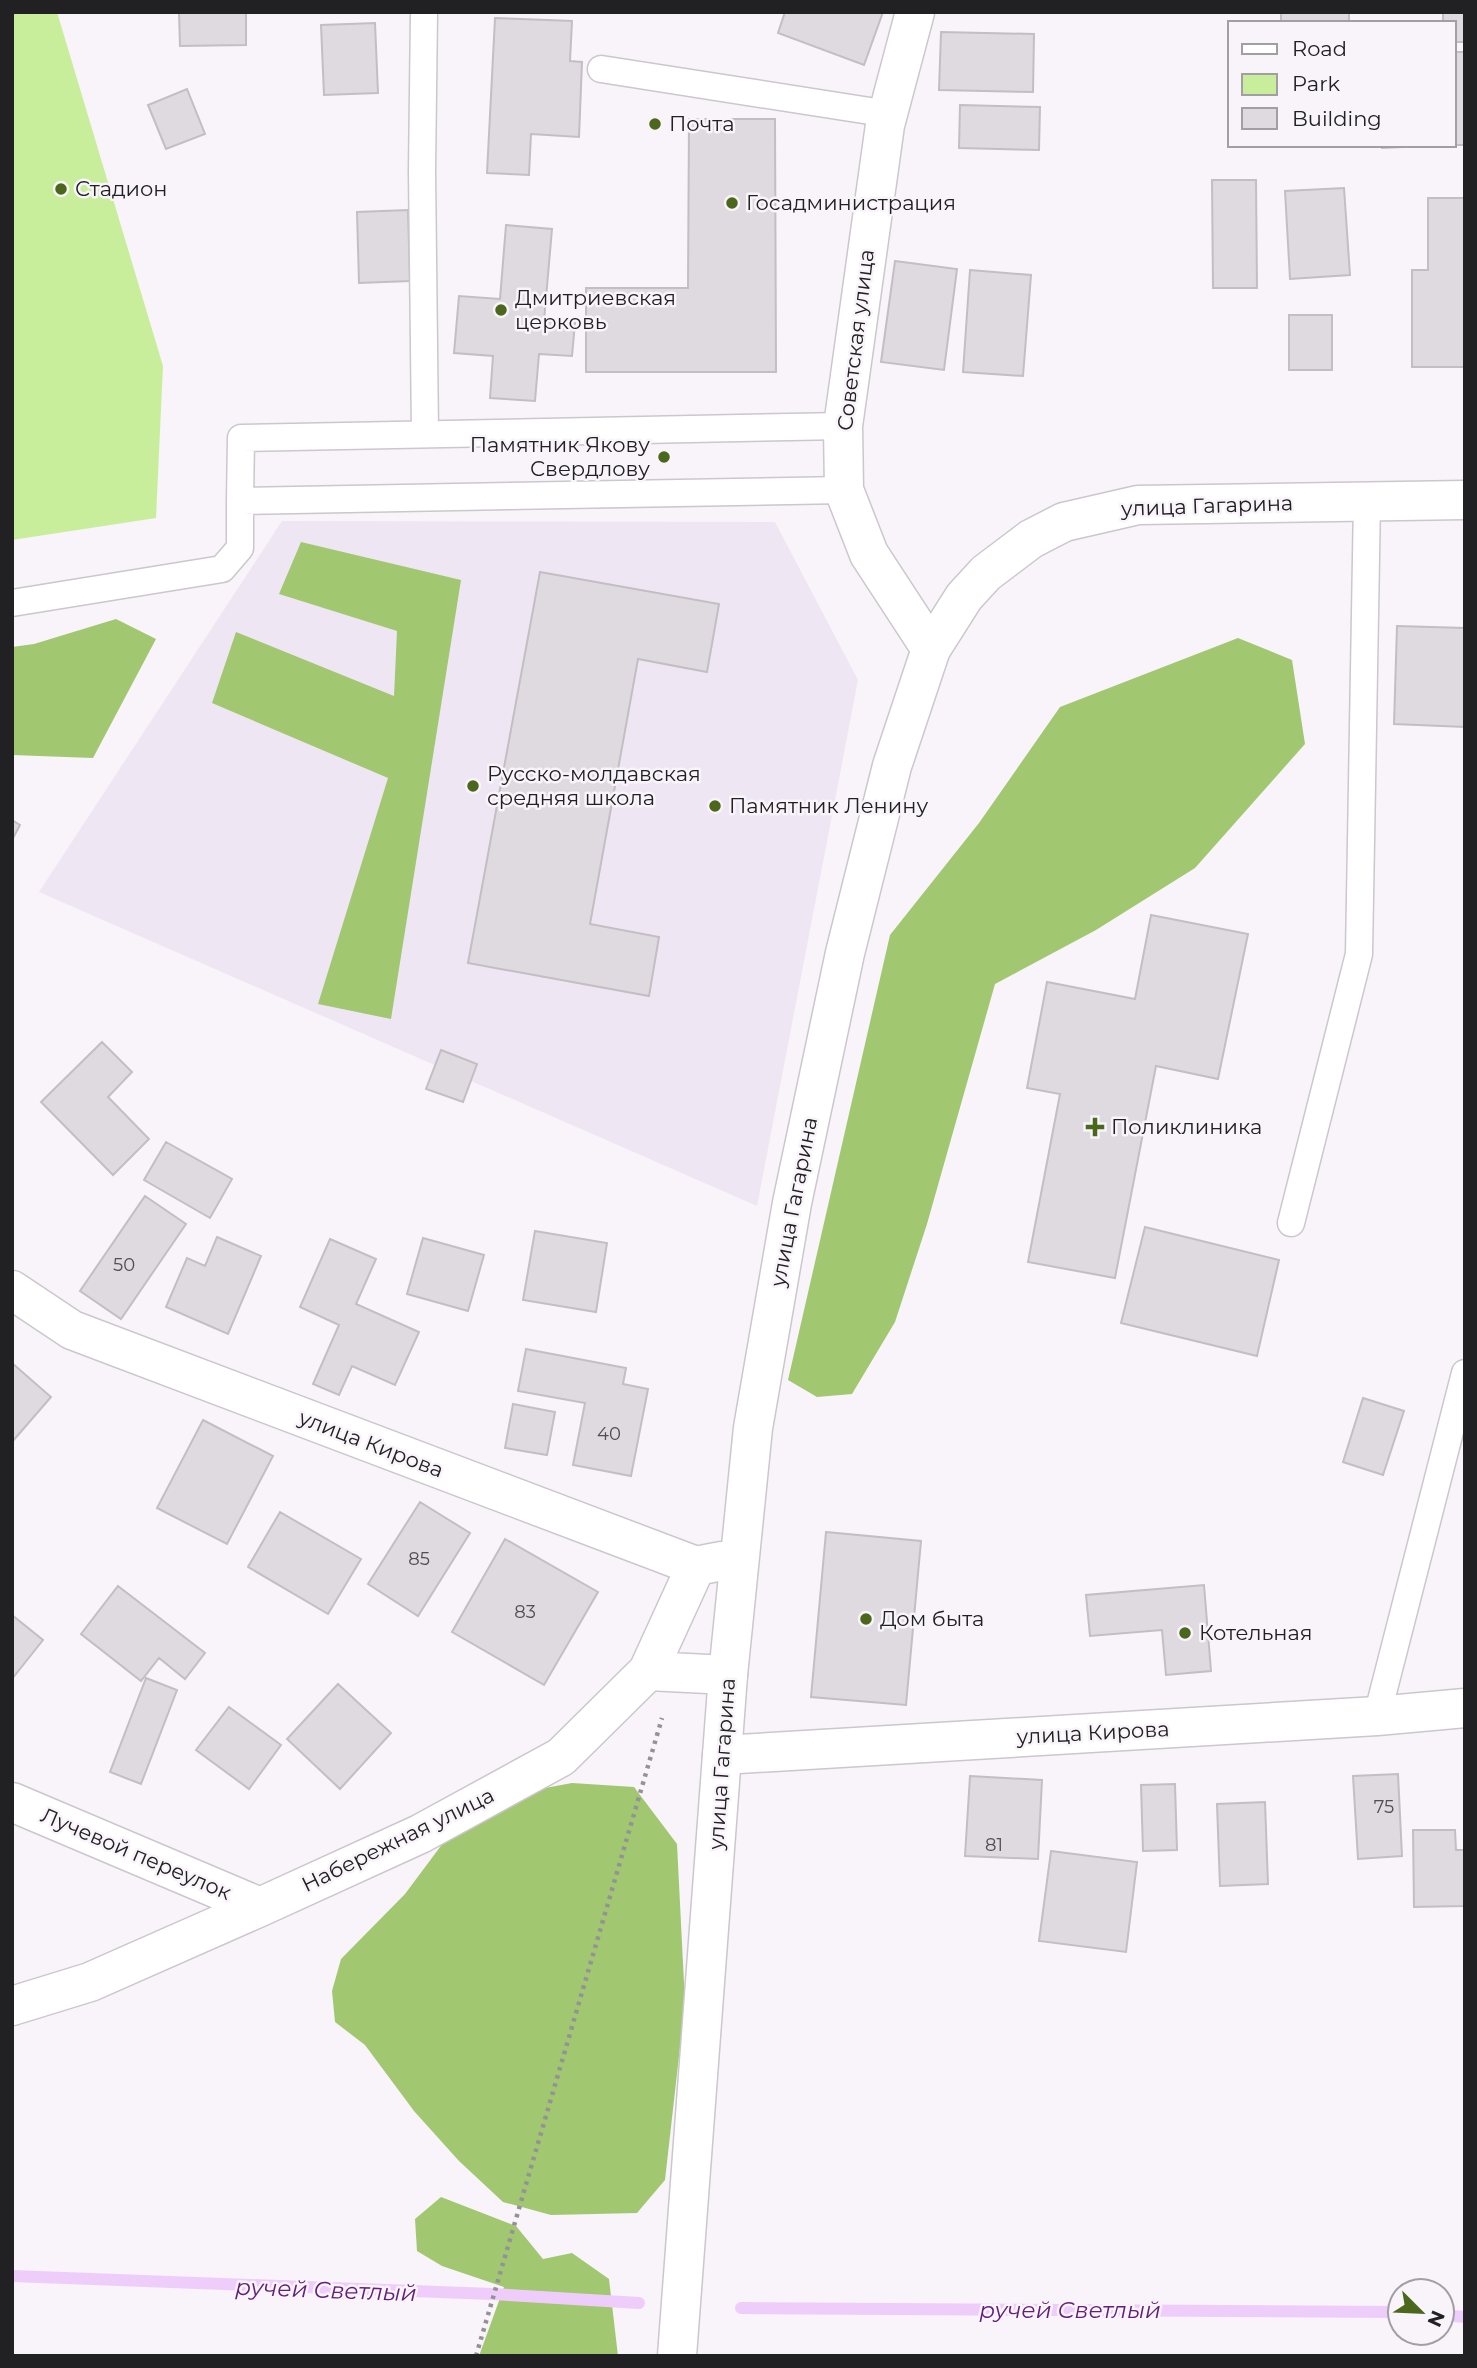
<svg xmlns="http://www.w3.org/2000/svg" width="1477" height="2368" font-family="Montserrat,sans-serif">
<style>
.built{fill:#efe6f3}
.green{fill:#c8ee9b}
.forest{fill:#a1c771}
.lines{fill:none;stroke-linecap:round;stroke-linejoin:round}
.stream{stroke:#efcdfb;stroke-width:12}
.building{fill:#dedae0;stroke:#c2bec4;stroke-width:2}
.lane-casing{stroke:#cbc7cd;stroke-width:29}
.street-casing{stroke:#cbc7cd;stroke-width:41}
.primary-casing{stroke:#cbc7cd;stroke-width:41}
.path{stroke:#949296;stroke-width:4.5;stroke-dasharray:3.5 5;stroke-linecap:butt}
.lane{stroke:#fff;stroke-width:26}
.street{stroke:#fff;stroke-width:38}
.primary{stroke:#fff;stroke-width:38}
.poi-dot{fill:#4a671c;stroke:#f8f4fa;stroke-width:2.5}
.labels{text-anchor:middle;stroke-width:5;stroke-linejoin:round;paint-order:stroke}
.number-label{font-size:18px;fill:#504e52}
.poi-label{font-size:21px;fill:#212022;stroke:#f8f4fa;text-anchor:start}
.street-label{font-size:21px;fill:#212022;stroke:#f8f4fa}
.water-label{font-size:23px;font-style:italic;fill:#642078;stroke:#f8f4fa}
</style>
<rect width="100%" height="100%" fill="#f8f4fa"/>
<path class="built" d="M282,521L775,522L858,680L757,1206L39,892Z"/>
<path class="green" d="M12,12H57L163,366L156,518L12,540Z"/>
<path class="forest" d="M301,542L461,580L391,1019L318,1004L388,778L212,703L236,632L394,696L397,631L279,594Z
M116,619L156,639L93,758L12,755V647L34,644Z
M1238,638L1292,660L1305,744L1195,868L1096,930L995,984L927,1224L895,1322L852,1394L817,1397L788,1380L890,935L979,823L1060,707Z
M572,1783L634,1787L677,1844L685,2003L665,2180L637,2213L551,2215L503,2202L459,2161L414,2111L365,2045L335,2022L332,1991L341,1959L405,1894L449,1835L518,1793Z
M441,2197L516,2226L543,2259L572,2253L609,2279L618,2356H479L504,2287L442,2266L417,2251L415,2219Z"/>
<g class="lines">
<path class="stream" d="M12,2276L492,2294L639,2303
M741,2308L1400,2312
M1442,2315L1465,2317"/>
</g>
<path class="building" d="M179,12H246V45L180,46Z
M785,12H883L864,65L778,33Z
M1281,12H1349V23H1281Z
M1443,12H1465V42H1454V23H1443Z
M495,18L572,21L570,61L582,62L579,137L531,134L529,175L487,173Z
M375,23L378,93L324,95L321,25Z
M941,32L1034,34L1033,92L939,90Z
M1454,52H1465V145H1454Z
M187,89L205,134L166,149L148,105Z
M960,105L1040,107L1039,150L959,148Z
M689,119H775L776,372H586V288H688Z
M1382,145H1448L1382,148Z
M1212,180H1256L1257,288H1213Z
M1344,188L1350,275L1290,279L1285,191Z
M1428,198H1465V367H1412V270H1428Z
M408,210L410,281L359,283L357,212Z
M506,225L552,229L544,321L575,323L572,356L539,354L535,401L490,398L493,356L454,353L459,296L500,299Z
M895,261L957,269L944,370L881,362Z
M970,270L1031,275L1023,376L963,372Z
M1289,315H1332V370H1289Z
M540,572L719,604L707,672L638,659L590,924L659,937L649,996L468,963Z
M1397,626L1465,628V727L1394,724Z
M12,820L20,825L12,840Z
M1151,915L1248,934L1218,1079L1156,1066L1115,1278L1028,1262L1060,1094L1027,1088L1047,982L1135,999Z
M102,1042L132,1072L108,1097L149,1139L113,1175L41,1102Z
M441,1050L477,1064L463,1102L426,1089Z
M166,1142L232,1179L210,1218L144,1180Z
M145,1196L186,1224L121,1319L80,1291Z
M1145,1227L1279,1260L1257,1356L1121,1323Z
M535,1231L607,1243L596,1312L523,1300Z
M217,1237L261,1256L228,1334L166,1307L187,1258L205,1266Z
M423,1238L484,1255L468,1311L407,1294Z
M330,1239L376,1259L356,1304L419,1332L395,1385L352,1366L339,1395L313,1384L339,1325L300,1307Z
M526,1349L626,1368L623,1384L648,1389L631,1476L573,1465L585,1403L518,1391Z
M12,1363L51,1397L12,1442Z
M1363,1398L1404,1411L1383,1475L1343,1462Z
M513,1404L555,1412L547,1455L505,1448Z
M203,1420L273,1456L227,1544L157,1508Z
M420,1502L470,1533L418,1616L368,1584Z
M280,1512L361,1559L328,1614L248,1567Z
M826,1532L921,1541L906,1705L811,1697Z
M505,1539L598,1592L544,1685L452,1632Z
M1204,1585L1211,1671L1166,1675L1162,1630L1090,1636L1086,1595Z
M118,1586L205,1653L185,1679L159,1658L141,1681L81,1634Z
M12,1615L43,1640L12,1679Z
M146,1678L177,1690L141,1784L110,1772Z
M338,1684L391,1733L340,1789L287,1739Z
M229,1707L281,1745L249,1789L196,1750Z
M1398,1774L1402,1856L1358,1859L1353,1776Z
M970,1776L1042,1780L1038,1859L965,1856Z
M1175,1784L1177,1850L1143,1851L1141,1785Z
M1265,1802L1268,1884L1220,1886L1217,1804Z
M1413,1830H1455L1456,1850H1465V1906L1414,1907Z
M1051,1851L1137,1862L1126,1952L1039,1941Z"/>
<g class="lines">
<defs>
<path id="lane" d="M424,12L422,171L425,434
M601,69L889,114
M240,501L241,438L843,426
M12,603L222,569L240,548V501L844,490
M1291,1223L1359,954L1367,501
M1377,1716L1465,1373"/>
<path id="street" d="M915,12L885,125L843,426L844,490L869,554L931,649
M12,1290L72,1330L696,1566L722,1561
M648,1671L728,1675
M722,1755L1377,1716L1465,1708
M12,1802L260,1907
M12,2006L90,1982L260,1907L420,1834L561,1757L648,1671L696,1566"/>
<path id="primary" d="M677,2356L728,1675L753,1428L792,1203L845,953L892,766L931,649L964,597L986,573L1031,539L1064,522L1138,505L1465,500"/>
</defs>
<use href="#lane" class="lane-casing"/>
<use href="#street" class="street-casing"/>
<use href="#primary" class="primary-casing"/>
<path class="path" d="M476,2356L662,1718"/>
<use href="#lane" class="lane"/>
<use href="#street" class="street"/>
<use href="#primary" class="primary"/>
</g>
<g class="poi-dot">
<circle cx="655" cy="124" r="7"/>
<circle cx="61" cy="189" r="7"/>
<circle cx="732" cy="203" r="7"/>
<circle cx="501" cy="310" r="7"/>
<circle cx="664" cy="457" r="7"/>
<circle cx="473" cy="786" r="7"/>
<circle cx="715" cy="806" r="7"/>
<path d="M1091.5 1116.5h7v7h7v7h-7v7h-7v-7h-7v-7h7z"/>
<circle cx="866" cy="1619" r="7"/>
<circle cx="1185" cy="1633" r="7"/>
</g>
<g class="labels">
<g class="number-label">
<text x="124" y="1271">50</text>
<text x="609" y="1440">40</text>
<text x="419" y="1565">85</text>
<text x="525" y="1618">83</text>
<text x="1384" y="1813">75</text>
<text x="994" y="1851">81</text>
</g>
<g class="poi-label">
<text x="669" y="131">Почта</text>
<text x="75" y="196">Стадион</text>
<text x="746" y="210">Госадминистрация</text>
<text x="515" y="305">Дмитриевская<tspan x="515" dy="24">церковь</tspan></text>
<text x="650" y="452" text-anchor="end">Памятник Якову<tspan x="650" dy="24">Свердлову</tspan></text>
<text x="487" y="781">Русско-молдавская<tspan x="487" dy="24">средняя школа</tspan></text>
<text x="729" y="813">Памятник Ленину</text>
<text x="1111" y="1134">Поликлиника</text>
<text x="880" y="1626">Дом быта</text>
<text x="1199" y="1640">Котельная</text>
</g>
<g class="street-label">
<text transform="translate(856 340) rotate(-83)" y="7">Советская улица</text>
<text transform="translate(1207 506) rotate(-2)" y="7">улица Гагарина</text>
<text transform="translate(794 1202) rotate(-79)" y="7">улица Гагарина</text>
<text transform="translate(371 1444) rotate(21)" y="7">улица Кирова</text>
<text transform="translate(1093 1733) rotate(-3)" y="7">улица Кирова</text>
<text transform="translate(722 1764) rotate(-86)" y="7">улица Гагарина</text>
<text transform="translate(398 1840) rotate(-26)" y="7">Набережная улица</text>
<text transform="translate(136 1854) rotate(23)" y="7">Лучевой переулок</text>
</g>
<g class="water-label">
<text transform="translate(326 2290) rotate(2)" y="8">ручей Светлый</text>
<text x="1070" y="2318">ручей Светлый</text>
</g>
</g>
<rect width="1477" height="2368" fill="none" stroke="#212022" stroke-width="28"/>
<rect x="1228" y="21" width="228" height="126" fill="#f8f4fa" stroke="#a29fa4" stroke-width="2"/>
<rect x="1242" y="44" width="35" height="10" fill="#ffffff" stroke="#a29fa4" stroke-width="2"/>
<text x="1292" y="56" font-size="21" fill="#212022">Road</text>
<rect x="1242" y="74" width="35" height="21" fill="#c8ee9b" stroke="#a29fa4" stroke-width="2"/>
<text x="1292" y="91" font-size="21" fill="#212022">Park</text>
<rect x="1242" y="108" width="35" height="21" fill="#dedae0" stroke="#a29fa4" stroke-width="2"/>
<text x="1292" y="126" font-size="21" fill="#212022">Building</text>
<g transform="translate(1421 2312) rotate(114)"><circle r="33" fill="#f8f4fa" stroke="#a29fa4" stroke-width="2"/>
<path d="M0-5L12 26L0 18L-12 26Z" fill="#4a671c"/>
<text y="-10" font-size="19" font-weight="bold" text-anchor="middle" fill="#212022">N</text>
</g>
</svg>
